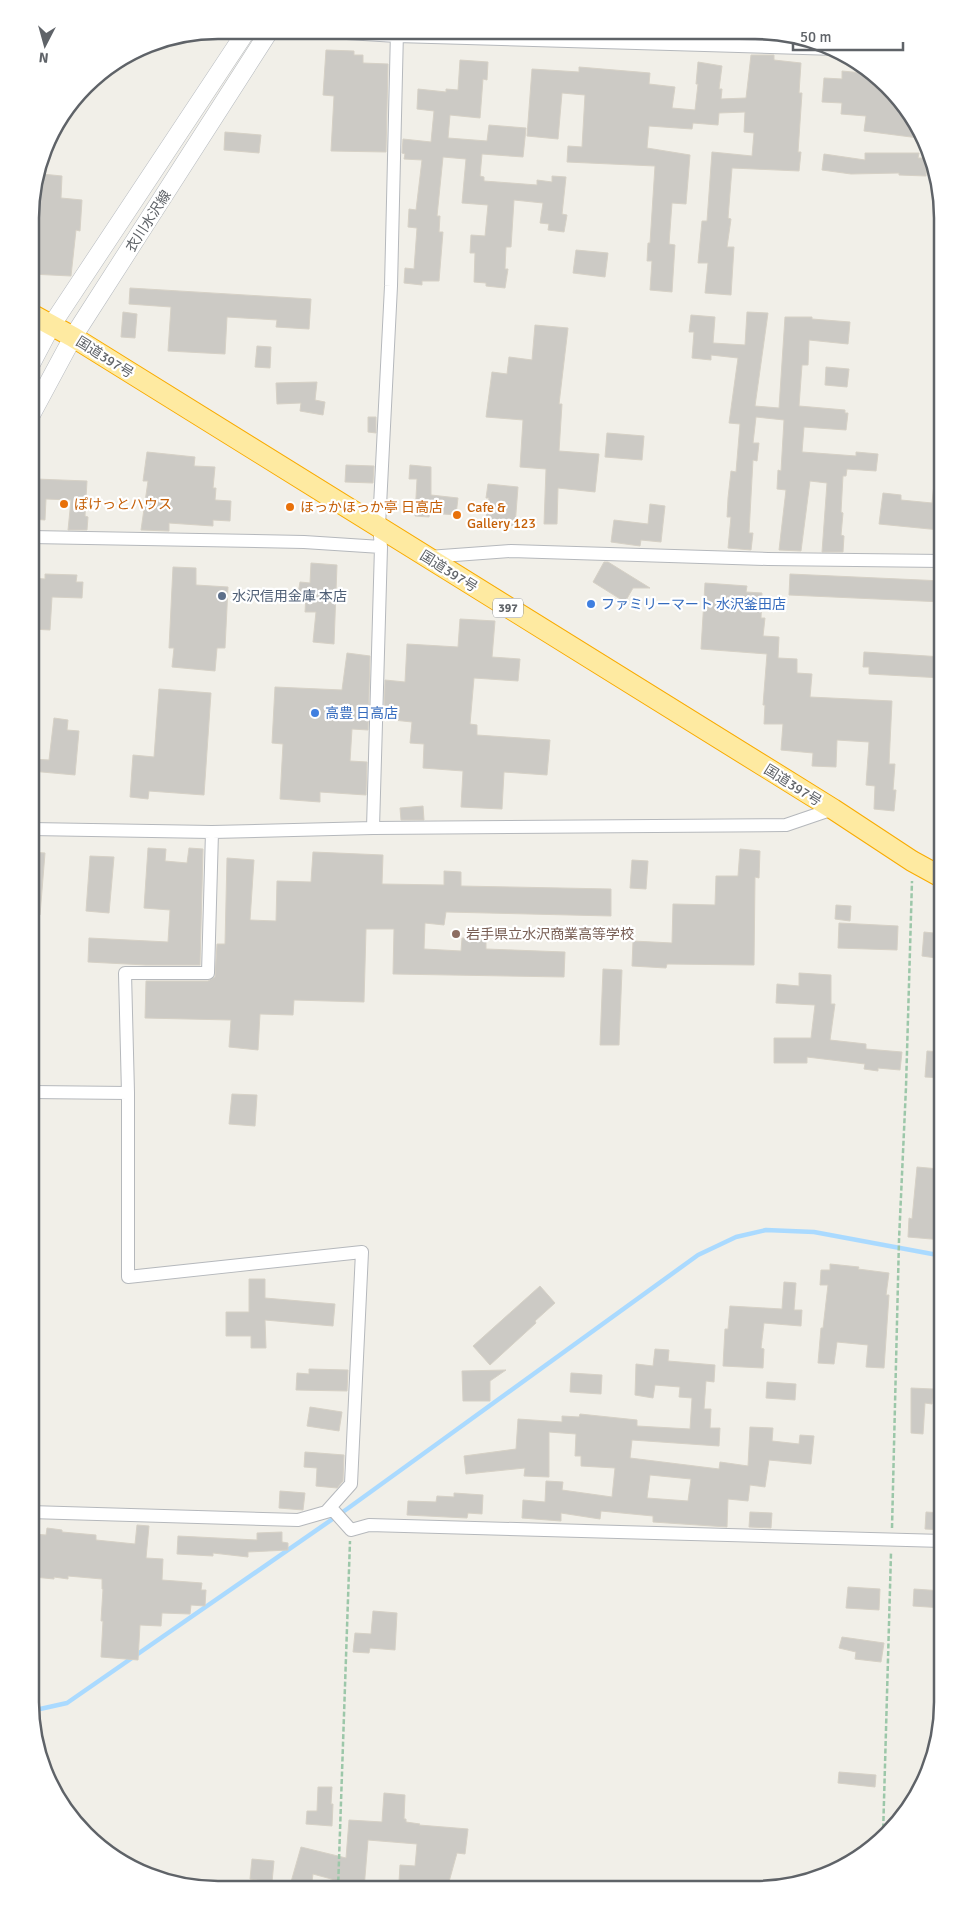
<svg xmlns="http://www.w3.org/2000/svg" width="973" height="1920" font-family="Signika,'Noto Sans JP',sans-serif">
<style>
.lines{fill:none;stroke-linecap:round;stroke-linejoin:round}
.stream{stroke:#aadaff;stroke-width:4.5}
.building{fill:#cccac5;stroke:#d6d1c6;fill-rule:evenodd}
.minor-casing{stroke:#b5b8bc;stroke-width:14}
.secondary-casing{stroke:#b6babf;stroke-width:19}
.trunk-casing{stroke:#f9ab00;stroke-width:22}
.path{stroke:#9cc7a9;stroke-width:2.5;stroke-dasharray:5 2.5;stroke-linecap:butt}
.minor{stroke:#fff;stroke-width:12}
.secondary{stroke:#fff;stroke-width:18}
.trunk{stroke:#feeaa1;stroke-width:20}
.food-dot{fill:#e8710a;stroke:#fff;stroke-width:2}
.service-dot{fill:#5c6f8a;stroke:#fff;stroke-width:2}
.shop-dot{fill:#3f7fe0;stroke:#fff;stroke-width:2}
.education-dot{fill:#8d6e63;stroke:#fff;stroke-width:2}
.labels{text-anchor:middle;stroke-width:4.5;stroke-linejoin:round;paint-order:stroke}
.shield{fill:#fff;stroke:#8f9295;stroke-width:1}
.shield-label{font-size:12px;font-weight:bold;fill:#5f6368}
.street-label{font-size:14px;fill:#5f6368;stroke:#fff}
.food-label{font-size:14px;fill:#c56008;stroke:#fff;text-anchor:start}
.service-label{font-size:14px;fill:#4e5e75;stroke:#fff;text-anchor:start}
.shop-label{font-size:14px;fill:#366cbe;stroke:#fff;text-anchor:start}
.education-label{font-size:14px;fill:#785e54;stroke:#fff;text-anchor:start}
.rim{fill:none;stroke:#5f6368;stroke-width:2.5}
</style>
<rect width="100%" height="100%" fill="#f1efe8"/>
<g class="lines">
<path class="stream" d="M31,1711L67,1703L347,1509L698,1255L736,1237L766,1230L814,1232L943,1256"/>
</g>
<path class="building" d="M326,50L354,51V55H363V63L388,64L386,152L331,151L334,96L323,95Z
M751,55H774V60L801,63L799,93H802L798,152H801L799,171L732,168L728,218L731,219L727,247H734L731,295L705,293L708,263H698L702,221H707L712,152L752,156L754,133L744,132L745,112L719,113L718,125L693,123L692,129L649,126L647,148L690,155L686,204L672,203L669,244L675,245L672,292L650,290L652,261H647L648,243H650L655,166L567,162L568,146L582,147L585,95L562,93L558,139L527,136L532,69L579,72V67L650,73L649,84L675,87L672,108L695,110L698,84H696L698,62L722,66L719,89H722L721,99L746,98Z
M460,60L488,62L487,80L483,79L480,118L450,115L448,138L487,141L489,125L526,128L523,157L482,154L480,176L484,177V181L537,185V180L552,182V176L566,177L562,214L567,215L564,232L548,230L549,224L540,223L543,203L514,200L511,247H506L505,269H508L505,288L486,286V283L474,282L475,253H470L471,235L485,236L488,205L462,203L466,159L443,157L437,216H440L439,232H443L439,281H422V285L404,283L405,268L414,269L417,228L408,227L409,209L416,210L422,160L404,159L405,154L402,153L403,139L431,142L434,111L417,109L418,89L446,92V89L458,90Z
M864,67L879,77L912,114L920,131L919,138L864,131L866,116L841,114L842,103L822,102L824,78L842,79V71L863,73Z
M225,132L261,135L259,153L224,150Z
M865,153H919L918,158H927L926,176L899,175V173L851,174L822,170L824,154L865,160Z
M42,174L62,176L61,198L82,200L80,231L76,230L71,276L31,274L33,241H37Z
M576,250L608,253L605,277L573,273Z
M130,288L311,299L309,329L276,327L277,320L227,317L225,354L168,351L171,307L129,304Z
M123,312L137,314L135,338L121,337Z
M747,312L768,313L755,406L779,408L785,317H812V319L850,322L848,344L809,340L808,365H802L799,406L845,410V413H848L846,430L804,427L802,452L856,456V452L878,454L876,471L847,469L846,476H843L841,512L843,513L841,535L844,536L843,552H822L827,483L810,481L801,551L779,550L786,490L777,489L778,470L781,471L784,420L756,417L753,443H759L757,461L753,460L749,533H753L751,550L728,548L731,517H727L728,498L731,471L736,472L740,424L729,423L738,358L711,355V360L692,358L694,332H689L691,315L715,317L713,343L745,345Z
M535,325L568,328L559,404H562L559,451L599,454L595,492L558,488L557,524H544L546,469L520,467L523,420L486,417L492,372L507,374L509,357L532,360Z
M257,346L271,347L270,368L255,367Z
M826,367L849,369L847,387L825,385Z
M317,382L315,400L325,402L323,415L300,411L301,403L277,404L276,383Z
M368,417H376V433L368,432Z
M607,433L644,436L642,460L605,457Z
M147,452L195,457L194,466L215,467L213,488H216L215,500L231,501L230,521L213,520V526L169,523V531L141,530L148,481H143Z
M346,465L374,466L373,483L345,482Z
M410,465L431,467V495L458,498L456,515L430,513L429,517L415,516L417,479H409Z
M935,474H943V504L940,530L879,524L883,493L901,495V500L932,503Z
M36,479L87,481L85,516L88,517L87,530H68L71,500L46,499L45,520L31,519V498H35Z
M488,484L518,487L515,526L498,524L497,526L485,525L489,498H486Z
M650,504L665,506L661,542L641,540L640,546L611,542L614,520L648,524Z
M604,562H608L650,588H633L625,602L593,582Z
M311,563L337,565L334,644L313,642L316,612H305L306,595L298,594L300,582L310,583Z
M173,567L196,568V585L228,587L225,648H217L215,671L172,667L174,648H169Z
M45,574L77,575L76,582H83L82,598L52,597L50,630L31,629V578L45,579Z
M790,574L943,581V602L789,595Z
M705,583L747,586L746,592L762,593L761,618H765L763,636L779,637L778,658L797,659V673L812,674L810,697L892,701L889,764H895L893,790H896L894,811L874,809L875,786L866,785L869,742L837,740L836,767L812,766L813,753L781,750L783,724H764L765,705H763L767,654L701,649Z
M460,619L495,621L492,657L520,659L518,681L474,678L470,724L477,725V735L550,740L547,775L504,772L502,809L461,807L463,771L423,768L424,744L410,743L412,722L384,719L385,680L405,682L407,644L458,647Z
M864,652L943,657V678L869,674V667H863Z
M347,653L370,656L368,730L352,729L350,761L367,762L366,795L320,792V802L280,799L283,744L272,743L275,687L342,690Z
M159,689L211,693L204,795L149,791L148,799L130,797L133,755L154,757Z
M54,718L68,720L67,730L79,731L75,775L31,771V759L49,760Z
M423,806L424,820H401L400,808Z
M148,848L166,849L165,861L187,863L189,848L203,849L200,965H146L88,962L89,938L168,942L170,910L144,908Z
M740,849L760,851L759,878L755,877L754,965L667,964L666,968L632,966L633,941L672,943L673,904L715,905L716,876H738Z
M31,852L45,853L40,915H31Z
M313,852L383,855L382,884L444,885V871L461,872V886L611,889V916L446,912L444,925L425,923L424,949L461,951L462,938H472L486,940V949L565,952L564,977L393,974L394,929H366L364,1002L294,1000L293,1015L260,1014L258,1050L229,1047L231,1020L145,1018L146,981H208L215,977L217,944H225L227,858L254,860L250,920L276,921L277,881L311,882Z
M90,856L114,857L109,913L86,911Z
M632,860L648,861L646,889L630,888Z
M836,905L851,906L850,921L835,919Z
M839,923L898,926L897,950L838,948Z
M924,932L943,934V959L922,956Z
M603,969L622,970L619,1045H600Z
M799,973L831,975V1004H835L830,1040L866,1044V1049L902,1052L900,1070L878,1068V1071L864,1069L865,1064L807,1057V1063H774V1038H811L815,1005L776,1003L777,984L799,986Z
M927,1051L943,1052V1078L925,1077Z
M232,1094L257,1095L255,1126L229,1124Z
M917,1167L939,1169L938,1189L943,1190V1240L908,1237L909,1218L912,1219Z
M830,1264L859,1267L858,1269L889,1273L886,1295H889L884,1368L866,1367L868,1345L837,1342L834,1364L818,1363L821,1328H823L828,1285H820L821,1270H830Z
M249,1279H265V1298L335,1304L333,1326L265,1320L266,1348H251V1336H226V1312H249Z
M784,1282L796,1283L794,1310H802L801,1326L764,1323L761,1348L764,1349L763,1368L723,1366L725,1329H728L730,1306L782,1309Z
M540,1286L555,1303L535,1321L536,1323L490,1365L473,1346Z
M655,1349L669,1350L668,1361L715,1365L714,1382L706,1381L704,1409H711L710,1428H720L719,1446L632,1440L630,1458L719,1469L720,1462L748,1466L750,1427L773,1428L772,1441L799,1444L800,1435L814,1436L811,1464L769,1460L765,1487L750,1485L748,1501L728,1499L727,1527L653,1522V1516L601,1511L600,1519L561,1513V1521L522,1518L523,1500L545,1502L546,1481L563,1482L562,1490L612,1497L615,1468L581,1466V1456H575L576,1434L549,1432V1477L524,1476L525,1468L466,1474L464,1456L516,1449L518,1419L562,1422V1416L579,1417L580,1414L637,1420V1426L690,1429L692,1398L679,1397L680,1387L655,1385L653,1398L635,1395L636,1364L653,1366ZM650,1475L691,1479L688,1501L647,1498Z
M309,1369L348,1370L347,1391L296,1390L297,1373L309,1374Z
M506,1370L490,1381V1401H463L462,1371Z
M571,1373L602,1375L601,1394L570,1392Z
M767,1382L796,1384L795,1400L766,1398Z
M911,1388L933,1389L932,1404L925,1403L923,1434L911,1433Z
M310,1407L342,1412L339,1431L307,1426Z
M305,1452L344,1455L343,1481L337,1488L316,1486L317,1468L304,1467Z
M280,1491L305,1493L303,1510L279,1508Z
M454,1493L483,1495L482,1514L468,1513L467,1518L407,1515L408,1501L436,1502L437,1496L454,1497Z
M750,1512L772,1513L771,1528L749,1527Z
M926,1512L943,1513V1530L925,1529Z
M137,1525L149,1526L146,1558L163,1559L162,1580L202,1583L201,1590H206L205,1606L191,1605L190,1614L162,1613L161,1626L140,1625L138,1660L101,1657L103,1621H101L103,1589H102V1579L68,1576V1579L54,1577V1579L34,1577L36,1550H30V1537H33L34,1534L46,1535L47,1528L62,1530V1532L96,1535V1540L135,1544Z
M282,1532V1542L288,1543V1550L248,1552V1557L213,1553V1556L177,1554L178,1536L257,1540V1533Z
M848,1587L880,1589L879,1610L846,1608Z
M914,1589L943,1591V1608L913,1606Z
M373,1611L397,1613L395,1650L370,1648L369,1653L353,1652L355,1633L371,1634Z
M842,1637L884,1643L881,1662L855,1659L856,1652L839,1648Z
M839,1772L876,1775L875,1787L838,1783Z
M318,1787H332L331,1804H333L332,1826L306,1824L307,1811H317Z
M384,1793L405,1795L404,1819H406V1822L420,1824L419,1825L468,1829L465,1854L457,1853L447,1889H430V1884L399,1882L400,1865L415,1866L417,1844L368,1840L364,1889H345L346,1883L313,1874L311,1889H289L301,1847L346,1858L349,1820L382,1822Z
M252,1859L274,1861L272,1882L250,1879Z"/>
<g class="lines">
<defs>
<path id="minor" d="M313,31L397,36L836,49
M31,537L304,542L381,547
M428,557L511,551L768,559L943,561
M373,828L381,547L379,526L391,286L397,31
M31,829L212,832L373,828L786,825L833,809
M212,832L208,973H125L128,1093V1277L362,1252L351,1484L326,1512
M31,1092L128,1093
M30,1512L298,1520L333,1510L351,1530L369,1525L943,1541"/>
<path id="secondary" d="M31,364L51,326L247,30
M31,415L73,337L270,30"/>
<path id="trunk" d="M31,314L73,337L833,809L912,861L943,878"/>
</defs>
<use href="#minor" class="minor-casing"/>
<use href="#secondary" class="secondary-casing"/>
<use href="#trunk" class="trunk-casing"/>
<path class="path" d="M892,1528L899,1240L906,1087L912,881
M883,1836L891,1553
M338,1889L350,1541"/>
<use href="#minor" class="minor"/>
<use href="#secondary" class="secondary"/>
<use href="#trunk" class="trunk"/>
</g>
<g class="food-dot">
<circle cx="64" cy="504" r="5"/>
<circle cx="290" cy="507" r="5"/>
<circle cx="457" cy="515" r="5"/>
</g>
<circle class="service-dot" cx="222" cy="596" r="5"/>
<g class="shop-dot">
<circle cx="591" cy="604" r="5"/>
<circle cx="315" cy="713" r="5"/>
</g>
<circle class="education-dot" cx="456" cy="934" r="5"/>
<g class="labels">
<rect class="shield" x="493" y="598.5" width="30" height="19" rx="4"/>
<g class="shield-label">
<text x="508" y="612">397</text>
</g>
<g class="street-label">
<text transform="translate(148 221) rotate(-57)" y="5">衣川水沢線</text>
<text transform="translate(105 357) rotate(32)" y="5">国道397号</text>
<text transform="translate(449 571) rotate(32)" y="5">国道397号</text>
<text transform="translate(793 785) rotate(32)" y="5">国道397号</text>
</g>
<g class="food-label">
<text x="74" y="509">ぽけっとハウス</text>
<text x="300" y="512">ほっかほっか亭 日高店</text>
<text x="467" y="512">Cafe &amp;<tspan x="467" dy="16">Gallery 123</tspan></text>
</g>
<g class="service-label">
<text x="232" y="601">水沢信用金庫 本店</text>
</g>
<g class="shop-label">
<text x="601" y="609">ファミリーマート 水沢釜田店</text>
<text x="325" y="718">高豊 日高店</text>
</g>
<g class="education-label">
<text x="466" y="939">岩手県立水沢商業高等学校</text>
</g>
</g>
<path d="M0 0H973V1920H0ZM218 39H755A179 179 0 0 1 934 218V1702A179 179 0 0 1 755 1881H218A179 179 0 0 1 39 1702V218A179 179 0 0 1 218 39Z" fill="#fff" fill-rule="evenodd"/>
<path class="rim" d="M218 39H755A179 179 0 0 1 934 218V1702A179 179 0 0 1 755 1881H218A179 179 0 0 1 39 1702V218A179 179 0 0 1 218 39Z"/>
<g transform="translate(45 45) rotate(186)" stroke="#ffffff" stroke-width="4" paint-order="stroke">
<path d="M0-4L9 19L0 12L-9 19Z" fill="#5f6368"/>
<text y="-8" font-size="14" font-weight="bold" text-anchor="middle" fill="#5f6368">N</text>
</g>
<path d="M793 42v8h110v-8" fill="none" stroke="#5f6368" stroke-width="2.5"/>
<text x="800" y="42" font-size="15" fill="#5f6368" stroke="#ffffff" stroke-width="4" paint-order="stroke">50 m</text>
</svg>
